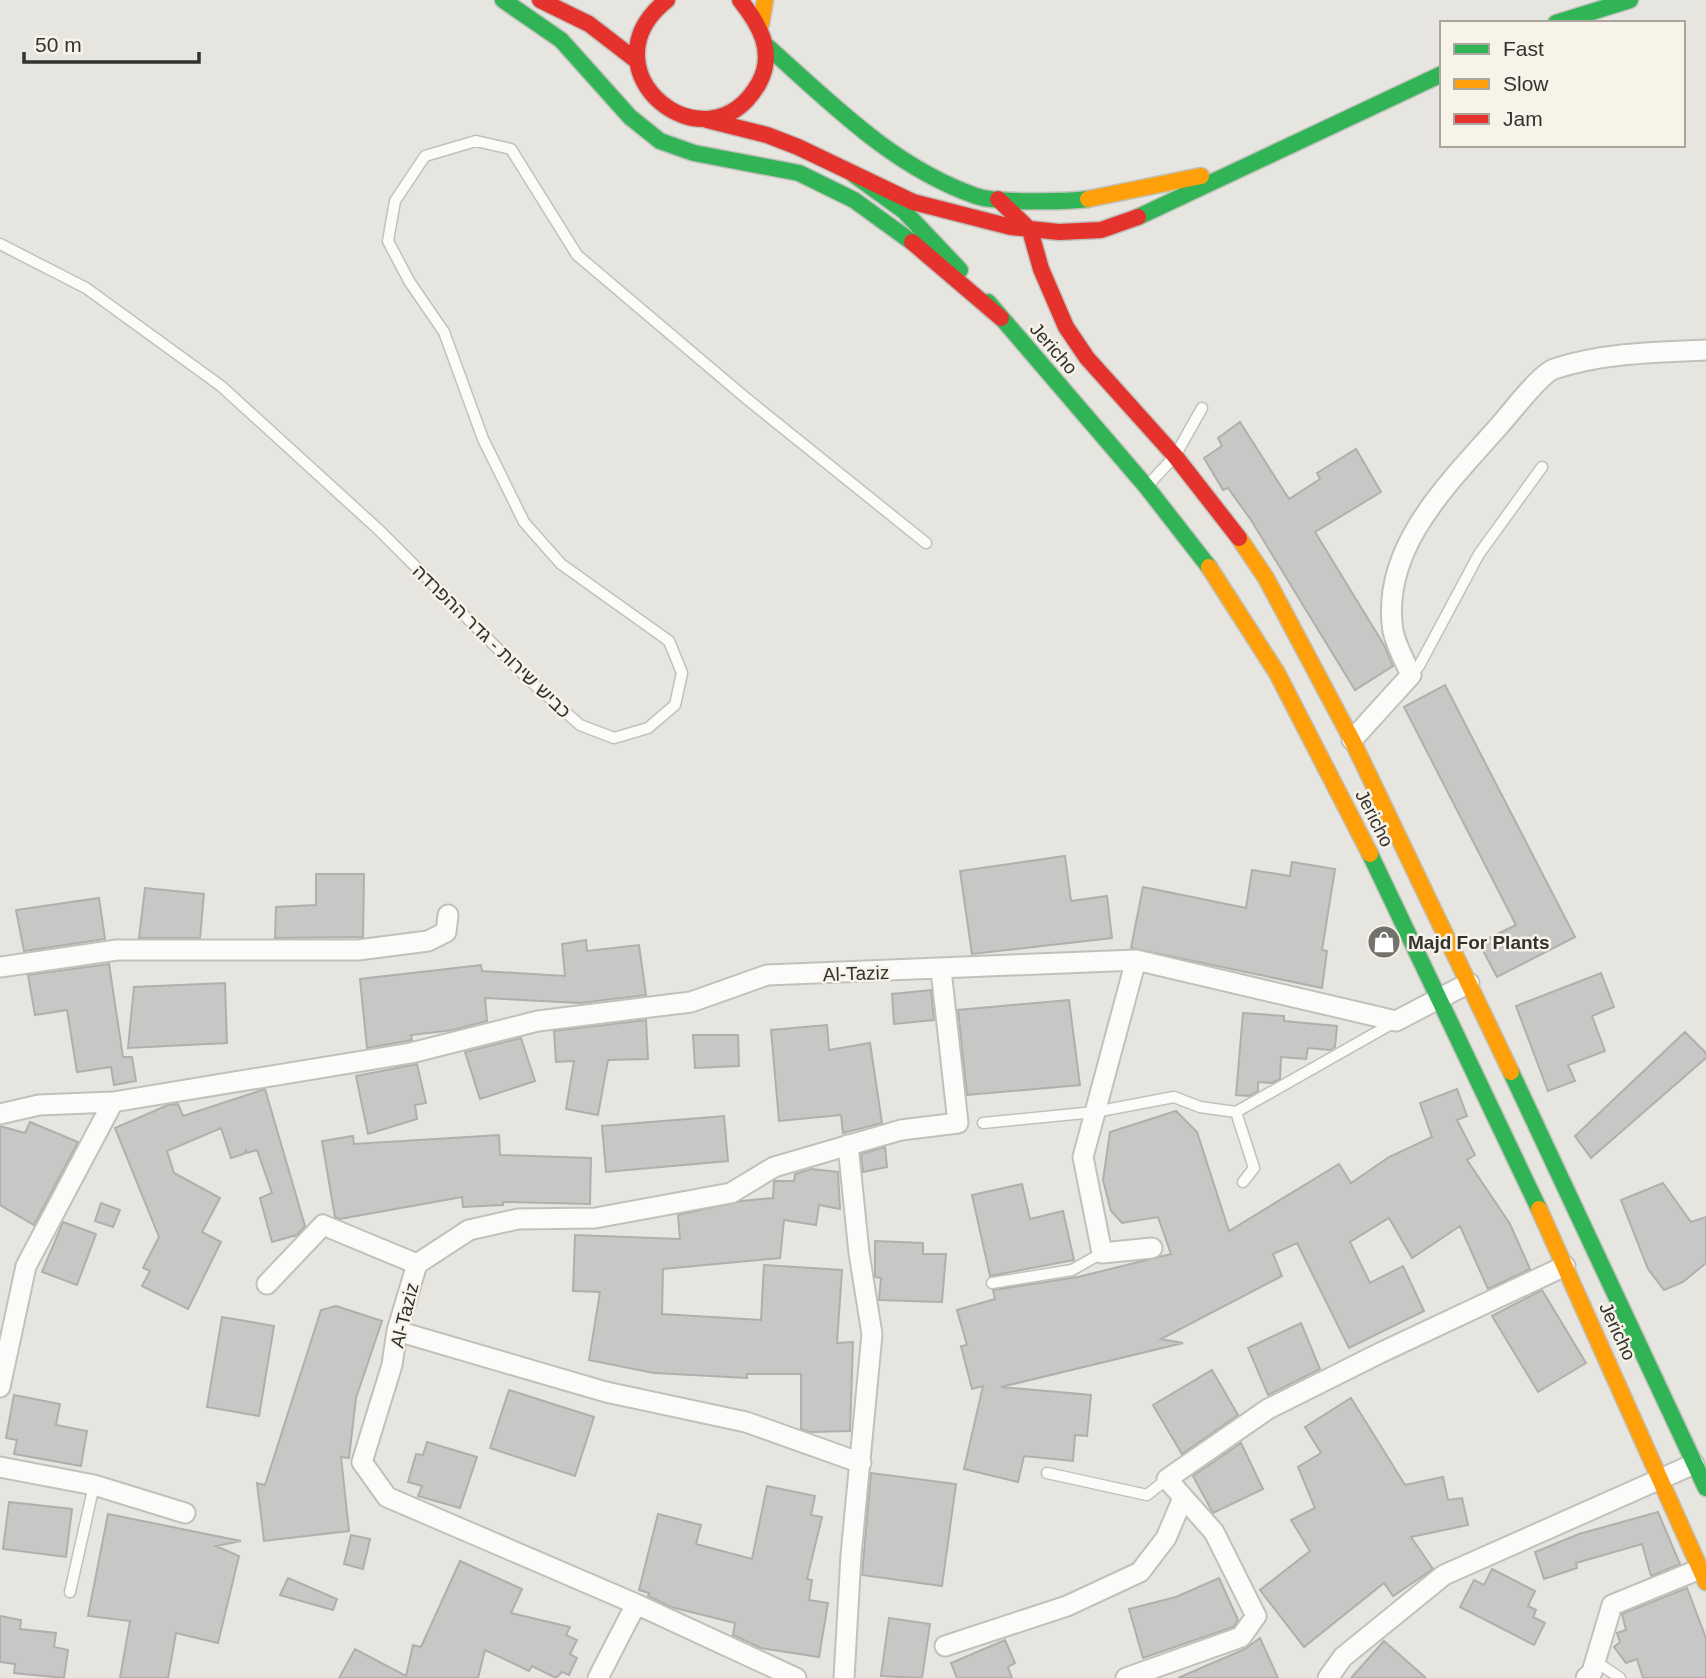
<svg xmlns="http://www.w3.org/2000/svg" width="1706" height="1678" font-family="Helvetica,'Noto Sans Hebrew',sans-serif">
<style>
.building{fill:#c7c7c6;stroke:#b0afae;stroke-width:2}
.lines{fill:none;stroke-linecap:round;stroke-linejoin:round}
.lane-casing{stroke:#c1c1bc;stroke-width:13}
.street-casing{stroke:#c1c1bc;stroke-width:23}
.fast-casing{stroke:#c1c1bc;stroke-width:19}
.slow-casing{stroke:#c1c1bc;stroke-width:19}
.jam-casing{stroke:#c1c1bc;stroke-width:19}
.lane{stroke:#fbfbfa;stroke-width:10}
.street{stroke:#fbfbfa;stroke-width:19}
.fast{stroke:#30b455;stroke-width:16}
.slow{stroke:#ff9f0a;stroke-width:16}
.jam{stroke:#e5322d;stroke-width:16}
.labels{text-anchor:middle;stroke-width:5;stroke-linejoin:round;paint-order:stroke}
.street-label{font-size:19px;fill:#33322e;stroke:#f7f3e9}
.poi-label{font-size:19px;font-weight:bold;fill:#33322e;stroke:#f7f3e9;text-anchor:start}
</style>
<rect width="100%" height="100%" fill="#e6e5df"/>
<path class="building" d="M1240,422L1289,499L1320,479L1317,473L1356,449L1381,492L1315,532L1384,645L1393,666L1355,690L1251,520L1228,488L1223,490L1204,458L1222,446L1218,438Z
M1445,685L1575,937L1497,977L1479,943L1516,925L1404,707Z
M1065,856L1071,901L1107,896L1112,938L972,954L960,871Z
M1292,862L1335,869L1322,950L1327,951L1322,988L1131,948L1143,887L1246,908L1252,870L1290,876Z
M316,874H364L363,937L275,938L276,907L316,905Z
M145,888L204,894L200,938H139Z
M99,898L105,939L24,951L16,910Z
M586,940L587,951L639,945L646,995L580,1003L485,998L487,1021L453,1030L411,1035L412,1040L367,1048L360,979L481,965L482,971L565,976L562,944Z
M109,964L123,1057H132L136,1081L114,1085L111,1067L77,1072L67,1010L35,1015L28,975Z
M1601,973L1614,1007L1592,1016L1605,1051L1568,1065L1575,1081L1548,1091L1516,1006Z
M225,983L227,1043L128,1048L134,987Z
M931,990L934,1020L894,1024L892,994Z
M1069,1000L1080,1085L967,1095L958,1010Z
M1243,1013L1284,1016V1021L1337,1026L1335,1047L1330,1050L1308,1048L1306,1059L1281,1057L1280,1079L1272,1083L1258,1082V1091L1249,1096L1236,1095Z
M646,1020L648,1059L608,1060L598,1115L566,1109L574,1061L556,1062L554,1031Z
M827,1025L829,1050L870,1043L882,1123L843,1133L841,1115L779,1121L771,1030Z
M1685,1032L1706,1053V1058L1591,1158L1575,1136Z
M693,1035H738L739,1066L695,1068Z
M521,1038L535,1081L480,1099L465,1052Z
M417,1064L426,1103L415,1105L417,1119L368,1134L356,1076Z
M265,1089L305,1226L297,1235L272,1242L260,1198L272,1193L257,1150L247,1153L246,1150L244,1154L231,1158L221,1128L167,1151L174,1173L220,1198L202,1232L221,1242L188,1309L142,1286L150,1271L143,1268L159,1237L115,1128L168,1105L178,1104L183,1116Z
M1457,1089L1467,1116L1457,1120L1475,1155L1467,1160L1510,1224L1530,1269L1488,1289L1460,1226L1412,1258L1389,1218L1350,1242L1370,1283L1403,1266L1424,1311L1349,1348L1297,1243L1273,1254L1282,1276L1161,1339L1183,1343L1001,1387L1091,1395L1087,1436L1075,1435L1073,1461L1024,1456L1018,1482L964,1469L983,1386L972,1389L961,1346L967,1345L957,1310L995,1299L993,1290L1078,1277L1171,1254L1158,1217L1122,1223L1111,1211L1103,1180L1110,1132L1176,1111L1197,1132L1229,1231L1339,1164L1351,1183L1389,1157L1432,1137L1420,1103Z
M724,1116L728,1161L606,1172L602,1126Z
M30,1122L78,1142L34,1225L0,1205V1126L25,1133Z
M499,1135L500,1155L591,1158L590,1204L503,1202V1205L463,1207L462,1197L340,1219L335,1217L322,1141L353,1136L354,1144Z
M885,1147L887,1167L863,1172L861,1154Z
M811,1169L838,1172L840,1209L819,1205L816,1225L784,1220L780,1258L663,1269L662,1314L761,1320L764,1265L842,1270L837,1343L853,1342L850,1431L810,1432L801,1429V1374H747V1378L654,1373L589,1360L600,1292L573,1291L575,1235L680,1239L678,1215L741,1201L773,1198L774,1181H794L795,1174Z
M1663,1183L1691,1222L1706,1217V1263L1683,1282L1664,1290L1648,1269L1621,1200Z
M1022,1184L1030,1219L1063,1211L1074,1260L990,1276L972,1195Z
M101,1203L120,1210L113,1227L95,1221Z
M63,1222L96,1234L77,1285L42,1272Z
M875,1241L923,1243V1254H946L942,1302L879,1300L881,1278L875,1277Z
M1542,1290L1586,1363L1538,1392L1492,1316Z
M336,1306L382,1321L356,1398L349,1458L341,1457L349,1531L264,1541L257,1483L265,1485L321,1310Z
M222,1317L274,1326L259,1416L207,1407Z
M1301,1323L1320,1369L1268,1395L1248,1348Z
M1212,1370L1238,1415L1182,1454L1153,1405Z
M509,1390L594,1417L575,1476L490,1448Z
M14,1395L60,1404L56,1425L87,1431L81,1466L14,1454L17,1440L6,1438Z
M1351,1398L1405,1485L1443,1477L1448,1500L1462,1498L1468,1525L1411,1537L1433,1569L1393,1596L1384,1583L1304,1647L1260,1590L1310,1551L1291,1520L1315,1508L1298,1467L1321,1453L1305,1427Z
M427,1442L477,1457L460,1508L418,1496L422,1486L408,1482L416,1454L423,1455Z
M1241,1443L1263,1489L1213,1513L1193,1476Z
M871,1473L956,1484L942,1586L862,1575Z
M767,1486L815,1496L811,1515L822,1517L807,1579L812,1580L809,1600L828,1603L819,1657L761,1648L733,1635L735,1623L671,1607L648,1596L649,1593L639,1590L658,1514L701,1525L696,1544L752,1559Z
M9,1502L72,1509L66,1557L3,1549Z
M1658,1512L1680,1564L1651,1576L1642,1544L1576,1563L1577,1568L1544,1579L1535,1552L1579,1534Z
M108,1514L241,1541L216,1546L239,1556L218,1643L176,1633L168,1678H120L130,1621L88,1616Z
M351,1535L370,1539L363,1569L344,1564Z
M460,1561L522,1589L511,1613L570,1627L566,1635L577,1640L570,1654L577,1658L569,1675L562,1672L556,1678L532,1666L529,1671L485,1650L478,1678H339L355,1649L406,1676L413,1645L421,1647Z
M1492,1569L1535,1591L1528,1606L1536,1610L1533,1617L1545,1623L1534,1645L1460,1607L1474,1580L1484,1585Z
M288,1578L337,1599L333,1610L280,1595Z
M1219,1578L1238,1620L1233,1627L1143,1658L1129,1609L1176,1597Z
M1687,1588L1706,1638V1678H1643L1637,1659L1626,1663L1614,1647L1620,1642L1617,1633L1626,1630L1622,1614Z
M0,1616L21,1620L20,1629L56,1633L54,1647L68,1650L64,1678L14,1673L15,1664L0,1662Z
M889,1618L930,1624L922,1678L881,1676Z
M1260,1638L1278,1678H1178L1245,1649Z
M1005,1640L1015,1663L1008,1667L1012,1678H957L951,1663Z
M1384,1641L1426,1678H1351Z"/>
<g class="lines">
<defs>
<path id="lane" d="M0,244L86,288L221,386L379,530L526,677L580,725L614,738L648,728L675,705L682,673L669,641L561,564L524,522L483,439L444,332L409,281L388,241L395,201L425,156L476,141L511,149L577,255L747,399L926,543
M1147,486L1175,456L1202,408
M1411,675L1419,666L1479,554L1542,467
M1236,1112L1393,1023
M983,1123L1095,1112L1174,1097L1200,1107L1236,1112L1254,1168L1243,1182
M992,1283L1072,1270L1102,1253
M1047,1473L1147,1495L1167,1479
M70,1592L94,1485
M1595,1661L1620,1678"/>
<path id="street" d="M1352,740L1411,675C1405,661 1396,646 1393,631C1380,548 1449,483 1499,426C1510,414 1540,374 1554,369C1602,353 1656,352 1706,350
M1136,960L1083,1157L1102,1253L1152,1248
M0,967L117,950H358L428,941L446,932L448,915
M0,1114L39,1105L113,1102
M267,1284L323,1225L417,1264
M397,1331L606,1392L746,1422L861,1463
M0,1387L26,1266L113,1102L411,1053L538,1021L691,1002L767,975L1136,960L1396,1021L1469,983
M0,1467L94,1485L185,1513
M945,1646L1067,1606L1140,1572L1166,1538L1183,1498
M598,1678L636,1604
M796,1678L636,1604L387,1497L362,1462L392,1365L397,1331L417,1264L469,1230L518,1219L595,1218L731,1193L774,1167L901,1130L958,1123L941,970
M844,1678L851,1555L872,1334L859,1253L848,1145
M1126,1678L1241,1637L1256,1616L1214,1532L1167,1479L1268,1409L1380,1353L1565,1266
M1328,1678L1343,1657L1444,1575L1694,1464
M1586,1678L1592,1672L1612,1605L1700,1569"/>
<path id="fast" d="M503,0L561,40L630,117L660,141L694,153L799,173L854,200L912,242
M1556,23L1630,0
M768,47C832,104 893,167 976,196C995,203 1066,202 1088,199
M853,174L904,211L960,270
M1138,217L1442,74
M988,302L1145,485L1209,567
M1370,854L1539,1209
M1511,1072L1706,1488"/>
<path id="slow" d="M761,24L765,0
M1088,199L1201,176
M1239,538L1266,578L1352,740L1511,1072
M1209,567L1277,673L1370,854
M1539,1209L1706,1582"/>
<path id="jam" d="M540,0L589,24L637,61
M667,0C579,70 707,175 759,83C776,52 759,24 740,0
M707,120L767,135L798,147L913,202L1011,227L1059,232L1101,230L1138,217
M998,199L1030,230L1041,269L1066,327L1087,358L1175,456L1239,538
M912,242L1001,318"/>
</defs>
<use href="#lane" class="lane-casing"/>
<use href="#street" class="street-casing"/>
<use href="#fast" class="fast-casing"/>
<use href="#slow" class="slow-casing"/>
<use href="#jam" class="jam-casing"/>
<use href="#lane" class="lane"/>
<use href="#street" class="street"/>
<use href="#fast" class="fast"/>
<use href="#slow" class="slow"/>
<use href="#jam" class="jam"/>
</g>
<defs>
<symbol id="shop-disc" viewBox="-11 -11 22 22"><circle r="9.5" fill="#72716c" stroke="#f7f3e9"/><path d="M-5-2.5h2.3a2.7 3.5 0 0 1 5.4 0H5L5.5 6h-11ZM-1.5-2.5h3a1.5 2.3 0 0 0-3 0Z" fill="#fff"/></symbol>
</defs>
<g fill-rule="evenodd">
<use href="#shop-disc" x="1365" y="923" width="38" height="38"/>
</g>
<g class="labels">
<g class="street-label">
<text transform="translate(1054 348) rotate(49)" y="7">Jericho</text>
<text transform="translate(492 641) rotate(44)" y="7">כביש שירות - גדר ההפרדה</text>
<text transform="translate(1375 818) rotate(63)" y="7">Jericho</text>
<text transform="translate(856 973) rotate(-2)" y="7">Al-Taziz</text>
<text transform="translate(404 1315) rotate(-76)" y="7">Al-Taziz</text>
<text transform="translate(1618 1331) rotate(65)" y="7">Jericho</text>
</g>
<g class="poi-label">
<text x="1408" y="949">Majd For Plants</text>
</g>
</g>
<rect x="1440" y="21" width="245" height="126" fill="#f7f3e9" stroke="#a9a69e" stroke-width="2"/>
<rect x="1454" y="44" width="35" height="10" fill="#30b455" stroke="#a9a69e" stroke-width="2"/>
<text x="1503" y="56" font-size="21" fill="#33322e">Fast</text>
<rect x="1454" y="79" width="35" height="10" fill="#ff9f0a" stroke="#a9a69e" stroke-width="2"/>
<text x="1503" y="91" font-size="21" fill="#33322e">Slow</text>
<rect x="1454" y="114" width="35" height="10" fill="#e5322d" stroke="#a9a69e" stroke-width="2"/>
<text x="1503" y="126" font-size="21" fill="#33322e">Jam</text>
<path d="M24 52v10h175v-10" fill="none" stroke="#33322e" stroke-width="3.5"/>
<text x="35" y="52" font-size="21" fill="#33322e" stroke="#f7f3e9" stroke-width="5" paint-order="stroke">50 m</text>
</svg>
